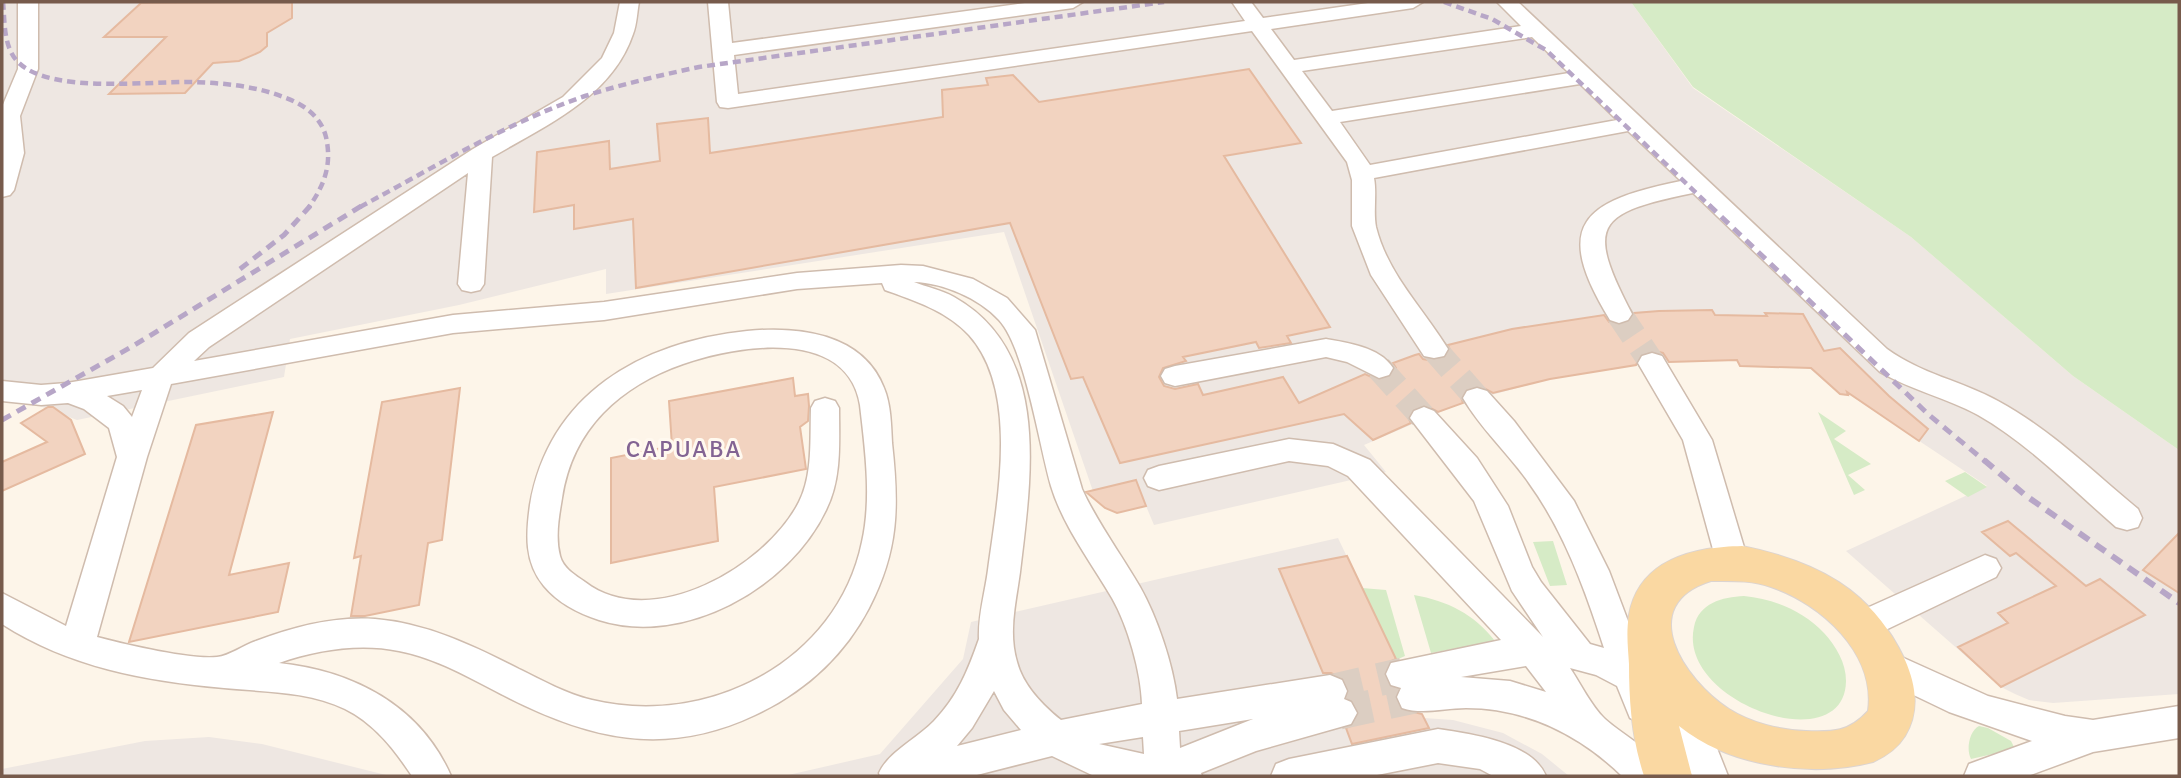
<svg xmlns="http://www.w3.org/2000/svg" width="2181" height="778" font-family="Signika,sans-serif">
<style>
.industrial{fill:#eee7e2}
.green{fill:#d6ebc6}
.building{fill:#f2d3c0;stroke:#e5baa0;stroke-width:2}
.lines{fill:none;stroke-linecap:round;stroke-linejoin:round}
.minor-tunnel-far1{stroke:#dccec2;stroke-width:26;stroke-dasharray:26 13;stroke-linecap:butt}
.minor-tunnel{stroke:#dccec2;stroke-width:33;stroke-dasharray:33 17;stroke-linecap:butt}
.minor-casing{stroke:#cfbcae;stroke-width:3}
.major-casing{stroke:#dcd4d0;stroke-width:2}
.minor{fill:#fff;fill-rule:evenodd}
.major{fill:#fad8a2;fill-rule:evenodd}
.rail-far2{stroke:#b7a6c7;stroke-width:4.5;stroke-dasharray:8 5;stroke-linecap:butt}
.rail-far1{stroke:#b7a6c7;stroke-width:5;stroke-dasharray:10 7;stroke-linecap:butt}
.rail{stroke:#b7a6c7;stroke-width:6;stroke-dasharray:12 8;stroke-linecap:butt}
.labels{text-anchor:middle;stroke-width:6;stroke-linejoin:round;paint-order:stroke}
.quarter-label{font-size:24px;letter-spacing:2px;fill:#836493;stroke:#fff9ef}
</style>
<rect width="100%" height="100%" fill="#fdf5e9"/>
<path class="industrial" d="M2,2H1631L1693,88L1911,237L2073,376L2179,450V694L2053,703L2029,700L2015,694L2001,687L1846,551L1987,486L1847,393L1840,394L1808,367L1740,366L1736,360L1688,361L1641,364L1550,379L1459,404L1364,445L1386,472L1154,525L1146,506L1117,513L1105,508L1096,500L1004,232L606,294V269L459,305L290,339L284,377L77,420L40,406L2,400Z
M1338,538L1424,718L1453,720L1503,733L1542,754L1569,776H784L880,754L963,659L971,622Z
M209,737L262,744L390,776H501H2V769L145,741Z"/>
<path class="green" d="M1631,2H2179V450L2073,376L1911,237L1693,87Z
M1818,412L1846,431L1834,439L1871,464L1848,475L1865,490L1854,495Z
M1965,472L1987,487L1968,497L1945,481Z
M1553,541L1567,585L1550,586L1533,542Z
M1362,588L1386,590L1405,656L1396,660Z
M1414,595C1448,601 1474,614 1495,641L1431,653Z
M1744,596C1774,599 1803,611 1824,633C1836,646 1846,663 1846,681C1845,761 1677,703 1694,627C1699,603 1722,597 1744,596Z
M1979,726L1988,728L2011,741L2015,749L1971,759C1966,750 1969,731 1979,726Z"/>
<path class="building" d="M292,2V18L267,33V46L260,52L239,61L213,63L185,93L109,94L166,37H104L141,3Z
M1249,69L1301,143L1224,156L1330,327L1287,336L1291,343L1259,348L1256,342L1183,357L1186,361L1163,368L1159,377L1164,386L1175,389L1198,384L1203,395L1283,377L1299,403L1365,374L1378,380L1390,378L1396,368L1393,363L1415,355L1419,354L1423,359L1433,361L1445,359L1450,350L1448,345L1512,329L1604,315L1609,322L1620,325L1630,321L1634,313L1659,311L1712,310L1715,315L1767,316L1765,313L1803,314L1824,351L1840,348L1889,396L1928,429L1919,441L1847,392L1848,395L1840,394L1811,368L1740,366L1737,360L1669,362L1663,353L1651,350L1640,355L1636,365L1550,379L1493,393L1478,385L1466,388L1461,397L1463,403L1438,412L1425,405L1413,409L1408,417L1411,423L1373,440L1344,414L1120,463L1083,377L1071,379L1010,223L636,288L633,219L574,229V205L534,212L537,152L609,141L610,169L660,161L657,124L708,118L710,153L943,117L942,90L988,85L986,78L1013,75L1039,102Z
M793,378L795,396L808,394L809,406L808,421L800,427L806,469L714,487L718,541L611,563V458L672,446L669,401Z
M460,388L442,540L428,543L419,605L365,616H351L361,556L354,558L382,402Z
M48,407H53L71,420L85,454L2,491V462L47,442L21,423Z
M273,412L229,575L289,563L278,612L129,642L196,425Z
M1136,480L1146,506L1117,513L1105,508L1086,492Z
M2008,521L2086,586L2100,579L2145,615L2001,687L1958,647L2008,623L1998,613L2056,586L2016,553L2010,556L1982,532Z
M2179,533V593L2143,570Z
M1347,556L1396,659L1389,662L1384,673L1389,686L1397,690L1395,698L1400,709L1422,714L1429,728L1352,744L1346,728L1353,725L1359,712L1353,701L1347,698L1349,690L1344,679L1331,673H1323L1279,569Z"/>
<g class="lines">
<path class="minor-tunnel-far1" d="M1619,314L1652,363
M1434,349L1477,398
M1379,368L1424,418"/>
<path class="minor-tunnel" d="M1330,691L1403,674
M1339,713L1414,697"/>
<defs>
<path id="minor" d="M18,2H38V69L20,116L24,153L14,190L10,195L2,197V107L18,69Z
M620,2H639C637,12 637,24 633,34C612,97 545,126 492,157L484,284L480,290L471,292L462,290L458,284L468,173L209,347L194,361L453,315L604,302L797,273L901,265L923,266L973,279L1007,298L1035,330L1082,489C1098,524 1121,554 1140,587C1157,617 1173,664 1177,699L1330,675L1342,680L1347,691L1344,699L1351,702L1357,713L1351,724L1256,751L1201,773L1202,776H1094L1052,756L973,776H880L879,773C889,751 917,739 934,721C958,696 968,670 979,639C978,615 985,593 988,570C997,501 1020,392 969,335C947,311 915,301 885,290L882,283L797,289L604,320L453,333L171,384L147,457L97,637C123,644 191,660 217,657C229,656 244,645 256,641C293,627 334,616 375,619C426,623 474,646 519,669C542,680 566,694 592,700C706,728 837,663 862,542C872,498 865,449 860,405C847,327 737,345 683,364C654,374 624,391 603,413C580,437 567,465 562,498C559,516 555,537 560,556C563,568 575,575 585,582C651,633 766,567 799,502C813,475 810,438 811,408L815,401L825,398L835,401L839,408C839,442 842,478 826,510C789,588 684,647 599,620C578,613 558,603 544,586C524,562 526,534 530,505C549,394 641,342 747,331C798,326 863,333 884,388C891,405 891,425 892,443C899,506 899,550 869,608C844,656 804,692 755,715C664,758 588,739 503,695C470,678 436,658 399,651C359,643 317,650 279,663C353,671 420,705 451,776H412C394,749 375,724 345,709C308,691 264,692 224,688C145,681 69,667 2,624V593L66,626L117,457L109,428L84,409L68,403L41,405L2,401V381L41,385L67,383L153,368L189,333L473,149L563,97L602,58L614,33ZM914,282C943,283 979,298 999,320C1025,348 1039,445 1051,486C1063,526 1091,562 1112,598C1128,626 1141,672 1142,704L1061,720C1042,705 1023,685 1017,662C1008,632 1016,602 1020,572C1031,478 1052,352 954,297C942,290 926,287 914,282ZM142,390L132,417L123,406L107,396ZM994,691L1004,710L1021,730L957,746L972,728ZM1253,719L1180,748L1179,731ZM1143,737L1144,754L1099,744Z
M708,2H728L732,43L1032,2H1083L1073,8L734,55L738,94L1245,21L1232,2H1251L1263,18L1375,2H1423L1413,8L1271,29L1294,60L1521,26L1497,2H1518L1887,349C1921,374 1962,381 1998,401C2050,429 2093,472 2138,509L2142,518L2138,527L2127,530L2116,527C2072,489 2029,444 1978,415C1947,398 1911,390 1880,372L1693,193C1596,213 1585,224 1632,314L1628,320L1619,323L1610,320C1551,224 1583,201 1681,181L1628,131L1374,178C1377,194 1373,211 1376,227C1388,275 1423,308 1448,349L1444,356L1434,358L1424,356L1371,275L1352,226V180L1347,162L1252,31L728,108L720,107L717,102ZM1532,37L1569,73L1332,111L1302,71ZM1580,84L1617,120L1370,165L1340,122Z
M1326,339C1348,343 1380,347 1393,368L1389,375L1379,378L1347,362L1326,357L1175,386L1165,383L1161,376L1165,369L1175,366Z
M1652,353L1662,356L1712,440L1749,564L1744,573L1733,577L1722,573L1717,564L1683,440L1638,363L1642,356Z
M1477,388L1487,391L1514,421L1574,501L1609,571L1645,666L1679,692L1695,710L1711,733L1728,776H1692L1683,752L1656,716L1642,723L1630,718L1617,686L1596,675L1570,668C1581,684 1591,706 1605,719C1626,738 1654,749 1665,776H1622C1580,735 1526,708 1466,708C1445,708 1422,715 1402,708L1397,697L1401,688L1391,685L1386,674L1391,663L1501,640L1348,476L1328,466L1289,461L1159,490L1148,486L1144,478L1148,470L1159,466L1289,439L1333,444L1370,460L1543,637L1512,591L1474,501L1410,418L1414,411L1424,407L1434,411L1477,458L1508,506L1532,567L1541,582L1590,644L1604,648C1585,590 1565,533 1529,483C1509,454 1480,428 1463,398L1467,391ZM1526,666L1546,692L1510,681L1461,677Z
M1985,555L1996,559L2001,568L1996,577L1873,636L1861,640L1849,636L1844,626L1849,616Z
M1886,650L1988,696L2065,716L2093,720L2179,706V738L2093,752L2028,776H1964L1969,764L2032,741L1949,712L1874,676L1869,665L1874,654Z
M1438,729C1471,734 1532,742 1546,776H1493L1480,769L1438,763L1372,776H1271L1276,764L1289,759Z"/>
<path id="major" d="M1742,546C1816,561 1872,589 1905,660C1916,685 1920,711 1905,736C1897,749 1886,756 1873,762C1812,778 1729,767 1679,726L1692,776H1644C1632,739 1629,703 1629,664C1628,648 1626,632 1629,615C1639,559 1694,547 1742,546ZM1711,581C1732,581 1751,580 1771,587C1821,604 1876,653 1868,711C1849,732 1833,732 1806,731C1780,730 1751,723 1729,709C1684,680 1634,605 1711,581Z"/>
</defs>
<use href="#minor" class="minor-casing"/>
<use href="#major" class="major-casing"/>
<use href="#minor" class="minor"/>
<use href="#major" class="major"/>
<path class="rail-far2" d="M3,2C5,22 3,48 19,63C52,94 148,81 192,82C224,83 256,86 286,98C305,105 321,117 326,137C332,164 325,184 309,207
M1444,2L1492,19L1546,50L1711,207
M360,207C433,168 506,123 585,96C623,84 661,75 699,67L1164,2"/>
<path class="rail-far1" d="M1709,205L1929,415L1986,462
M240,269L284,235L311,205
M2,420L133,346L363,205"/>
<path class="rail" d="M1984,460L2025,495L2179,603"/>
</g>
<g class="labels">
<g class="quarter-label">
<text x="684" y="457">CAPUABA</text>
</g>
</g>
<rect width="2181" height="778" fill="none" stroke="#775b4c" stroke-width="7"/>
</svg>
